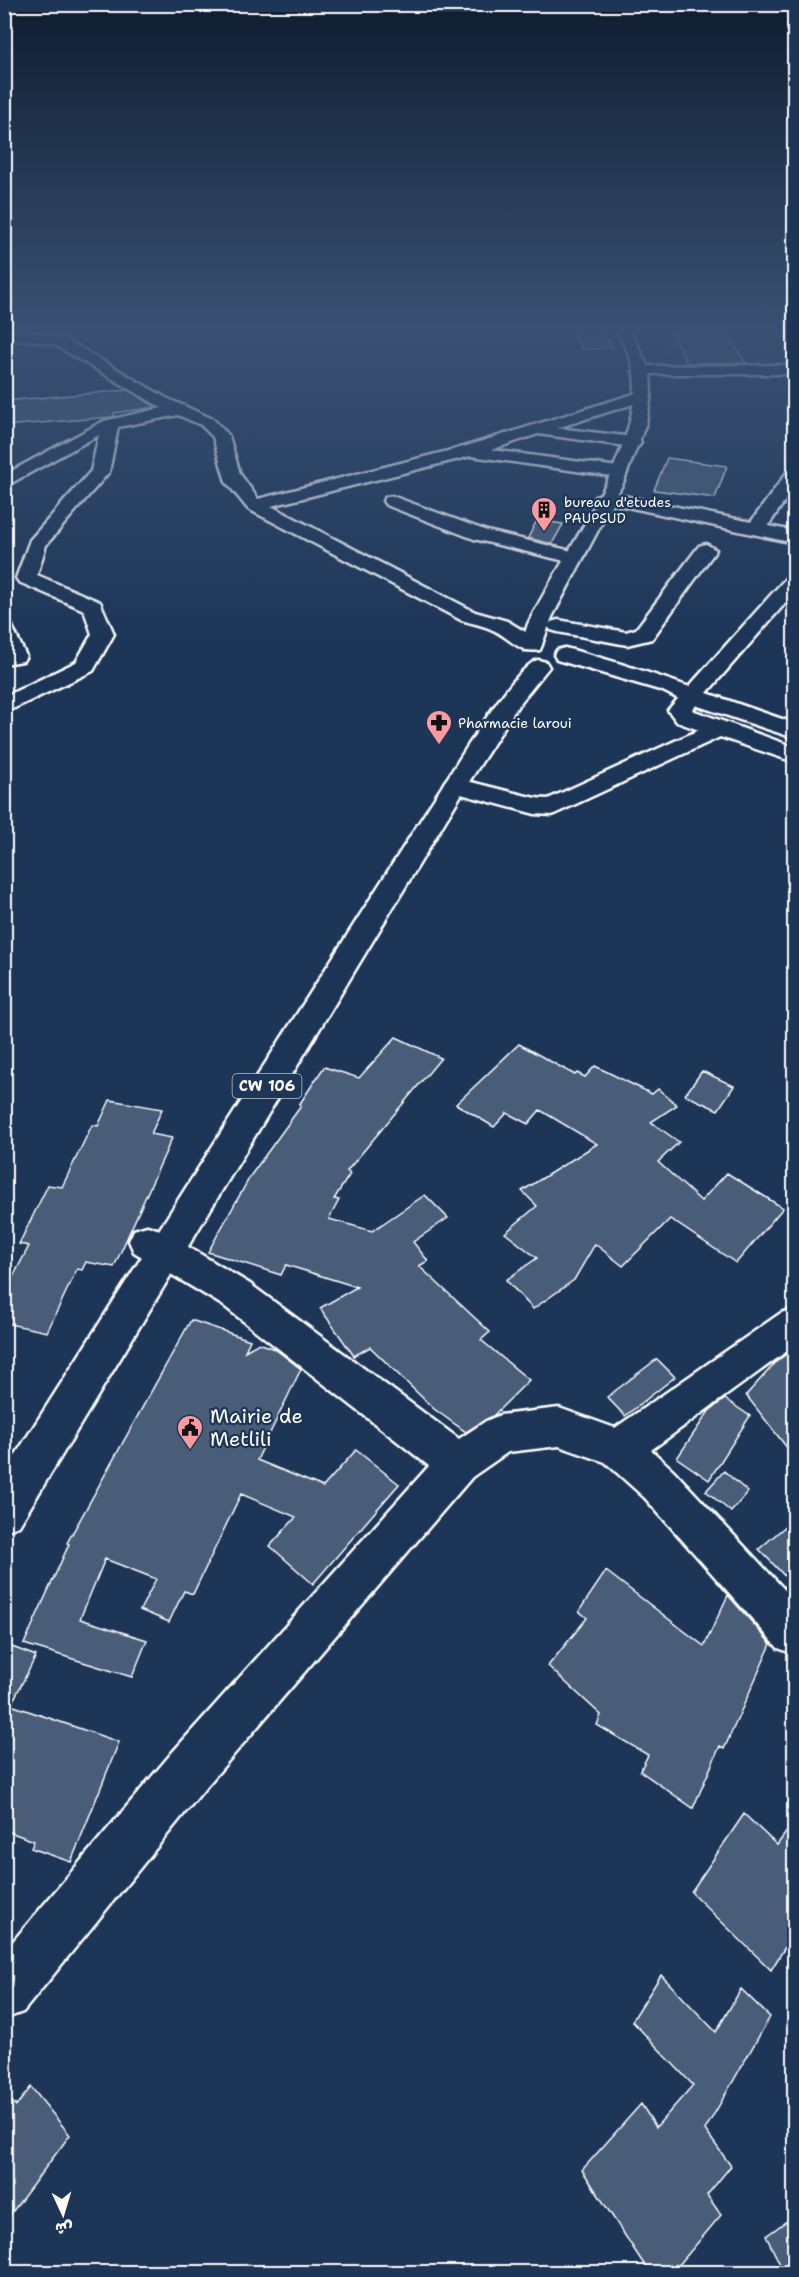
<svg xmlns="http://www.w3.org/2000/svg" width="799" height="2277" font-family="'Shantell Sans','Playpen Sans Arabic',sans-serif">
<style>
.built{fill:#2a4161}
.building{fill:#4a5d79;stroke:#fff;stroke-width:1.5}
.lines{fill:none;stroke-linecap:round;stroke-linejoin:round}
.minor-casing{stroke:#fff;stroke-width:5}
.major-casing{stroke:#fff;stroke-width:5}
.minor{fill:#1d3557;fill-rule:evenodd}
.major{fill:#1d3557;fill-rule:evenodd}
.labels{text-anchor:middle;stroke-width:4.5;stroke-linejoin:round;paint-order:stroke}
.far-poi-label{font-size:14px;fill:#fff;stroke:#1d3557;text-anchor:start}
.shield{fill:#1d3557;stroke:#bbc2cd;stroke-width:1.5}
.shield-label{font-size:15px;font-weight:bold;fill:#fff}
.near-poi-label{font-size:20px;fill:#fff;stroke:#1d3557;text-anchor:start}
</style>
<rect width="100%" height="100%" fill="#1d3557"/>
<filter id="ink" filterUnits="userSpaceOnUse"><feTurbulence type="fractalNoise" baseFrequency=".0167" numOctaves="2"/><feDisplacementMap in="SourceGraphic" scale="12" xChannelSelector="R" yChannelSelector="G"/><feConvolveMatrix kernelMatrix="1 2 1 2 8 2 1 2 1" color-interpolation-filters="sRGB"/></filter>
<g filter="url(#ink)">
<path class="built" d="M652,326H794V367H671Z"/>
<path class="building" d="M567,326H598L613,347L583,350Z
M671,332H726L746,363H687Z
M128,390L156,407L114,413L115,416L111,417L5,426L4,401Z
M667,458L727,466L715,498L654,490Z
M537,520L563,524L552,544L528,538Z
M396,1037L441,1058L347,1171L350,1174L334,1199L339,1200L329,1219L372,1231L425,1195L448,1218L413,1242L428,1261L419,1266L490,1332L481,1340L529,1380L493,1416L466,1432L434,1409L370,1347L354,1356L320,1308L357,1287L286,1265L281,1275L208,1252L251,1175L301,1106L299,1105L324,1067L359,1078Z
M519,1044L575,1075L577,1073L585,1077L595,1066L652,1094L658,1089L677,1105L651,1122L679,1142L658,1162L701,1201L727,1173L783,1208L736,1263L670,1219L623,1266L595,1244L574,1280L533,1309L506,1280L537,1258L505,1233L537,1206L522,1191L597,1144L540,1110L528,1124L507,1113L494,1127L456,1104Z
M702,1071L734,1086L718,1110L685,1095Z
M110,1100L162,1109L151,1134L172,1138L114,1267L86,1262L82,1270L77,1269L47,1332L4,1323V1294L29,1246L19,1244L48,1185L62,1187L92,1125L98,1126Z
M191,1320L250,1340L245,1351L259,1343L275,1349L301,1369L257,1460L323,1487L356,1450L399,1484L313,1584L270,1546L296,1517L241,1494L193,1594L184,1591L169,1622L140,1610L156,1579L105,1559L80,1619L147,1640L132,1677L24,1644L69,1544L67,1543Z
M795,1348V1458L746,1395L778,1360Z
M657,1359L675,1377L625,1416L607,1397Z
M725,1399L750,1416L709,1480L677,1458L709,1411Z
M724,1471L748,1492L731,1512L706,1491Z
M795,1518V1587L759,1549Z
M606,1571L704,1646L728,1595L771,1644L724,1749L720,1746L693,1808L640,1771L648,1755L597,1725L601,1715L548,1666L587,1618L579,1611Z
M4,1644L36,1656L11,1705L119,1742L71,1862L31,1848L34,1841L4,1830Z
M744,1814L777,1845L795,1820V1931L771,1970L691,1892Z
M661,1975L716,2032L741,1989L770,2017L705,2130L731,2166L707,2195L721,2215L673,2272H649L582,2170L641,2104L656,2127L693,2085L632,2021Z
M31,2087L70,2135L4,2223V2092L16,2106Z
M795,2215V2272H784L766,2236Z"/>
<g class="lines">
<defs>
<path id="minor" d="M31,332L65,339L166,398L213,419L229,436L240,474L258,499L460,448L637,393H649L651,396L649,399L557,428L633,437L639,438L641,442L639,446L633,447L538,434L491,450L618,467L624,468L627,472L624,476L618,477L471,456L271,506L475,612L507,621L539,640L542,645L539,650C520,654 509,637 493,630C483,625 471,623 461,620L248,509L226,482L213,437L201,425L178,415L118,427L109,472L46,545L37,575L100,602L114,634L93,671L4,713V697L76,662L92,634L84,610L19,582L16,578L30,540L91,471L99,435L4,487V475L104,421L162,408L55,345L31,340L4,341V333Z
M641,366L794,365V374H636L633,371Z
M794,470V487L768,526L794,531V543L604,502L595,497L604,492L751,522L788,471Z
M392,496L487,531L580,553L583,557L573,563L474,539L386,505L383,501L386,497Z
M706,544L716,550L652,639L627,645L558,632L551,630L547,626L551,622L558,620L626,632L636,629L699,546Z
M794,575V593L692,710L794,747V762L720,737L552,815L535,814L446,790L443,785L446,780L455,778L535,798L548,799L699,730L677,722L668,710L787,577Z
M4,622L11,624L26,656L23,661L4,664Z
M147,1226L160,1230L250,1284L459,1439L486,1421L500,1415L559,1408L615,1428L781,1313L794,1309V1346L651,1450L673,1470L794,1600V1654L778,1648L645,1498L605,1462L559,1446L508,1452L472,1477L205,1788L23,2012L4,2019V1952L171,1754L429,1466L224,1306L134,1252L129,1241L134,1230Z"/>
<path id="major" d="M614,326H628L650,371L651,396L646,423L623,483L552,617L540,650H524L521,645L528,624C561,556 644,449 634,372C632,356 621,340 614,326Z
M565,648C643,668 718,698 794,723V738L683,701L663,691L557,660L554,655L557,650Z
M538,660L546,662L549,667L517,707L467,785L19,1526L4,1531V1473L443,785C459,761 515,666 538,660Z"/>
</defs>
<use href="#minor" class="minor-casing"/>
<use href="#major" class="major-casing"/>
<use href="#minor" class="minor"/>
<use href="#major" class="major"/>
</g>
</g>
<linearGradient id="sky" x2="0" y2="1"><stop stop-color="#101d30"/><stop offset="0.51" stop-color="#3a5174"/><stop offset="1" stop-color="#3a5174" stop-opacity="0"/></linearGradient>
<rect width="799" height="644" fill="url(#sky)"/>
<defs>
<symbol id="building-pin" viewBox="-11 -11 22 30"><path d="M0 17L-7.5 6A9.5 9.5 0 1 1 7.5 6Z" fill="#ff9aa2" stroke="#1d3557"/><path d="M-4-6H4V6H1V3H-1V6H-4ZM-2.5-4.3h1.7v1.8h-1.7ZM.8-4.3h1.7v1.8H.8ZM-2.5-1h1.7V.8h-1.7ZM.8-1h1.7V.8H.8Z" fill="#111"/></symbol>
<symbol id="pharmacy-pin" viewBox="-11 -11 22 30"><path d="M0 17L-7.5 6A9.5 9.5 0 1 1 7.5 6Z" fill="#ff9aa2" stroke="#1d3557"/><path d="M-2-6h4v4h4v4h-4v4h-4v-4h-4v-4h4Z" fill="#111"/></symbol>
<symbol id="civic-pin" viewBox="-11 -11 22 30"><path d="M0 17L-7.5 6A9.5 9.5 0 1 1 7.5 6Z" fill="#ff9aa2" stroke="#1d3557"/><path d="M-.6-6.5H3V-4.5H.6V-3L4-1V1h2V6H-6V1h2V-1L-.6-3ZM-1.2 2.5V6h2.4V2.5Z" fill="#111"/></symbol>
</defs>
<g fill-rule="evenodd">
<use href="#building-pin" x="529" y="495" width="30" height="40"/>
<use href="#pharmacy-pin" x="424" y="708" width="30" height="40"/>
<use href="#civic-pin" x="175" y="1413" width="30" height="40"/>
</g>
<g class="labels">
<g class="far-poi-label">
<text x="564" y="507">bureau d'etudes<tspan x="564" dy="16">PAUPSUD</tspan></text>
<text x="458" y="728">Pharmacie laroui</text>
</g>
<rect class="shield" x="232.5" y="1074" width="69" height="24" rx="4.5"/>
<g class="shield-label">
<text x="267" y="1091">CW 106</text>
</g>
<g class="near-poi-label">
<text x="210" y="1423">Mairie de<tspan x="210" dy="23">Metlili</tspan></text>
</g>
</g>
<rect width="799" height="2277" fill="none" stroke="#1d3557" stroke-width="24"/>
<rect x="12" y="12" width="775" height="2253" fill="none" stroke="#fff" stroke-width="2" filter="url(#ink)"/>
<g transform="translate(63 2214) rotate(176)" stroke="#1d3557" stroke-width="4.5" paint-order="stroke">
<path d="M0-4.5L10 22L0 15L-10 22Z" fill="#ffffff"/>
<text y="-9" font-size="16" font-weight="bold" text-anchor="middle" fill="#ffffff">ش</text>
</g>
</svg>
